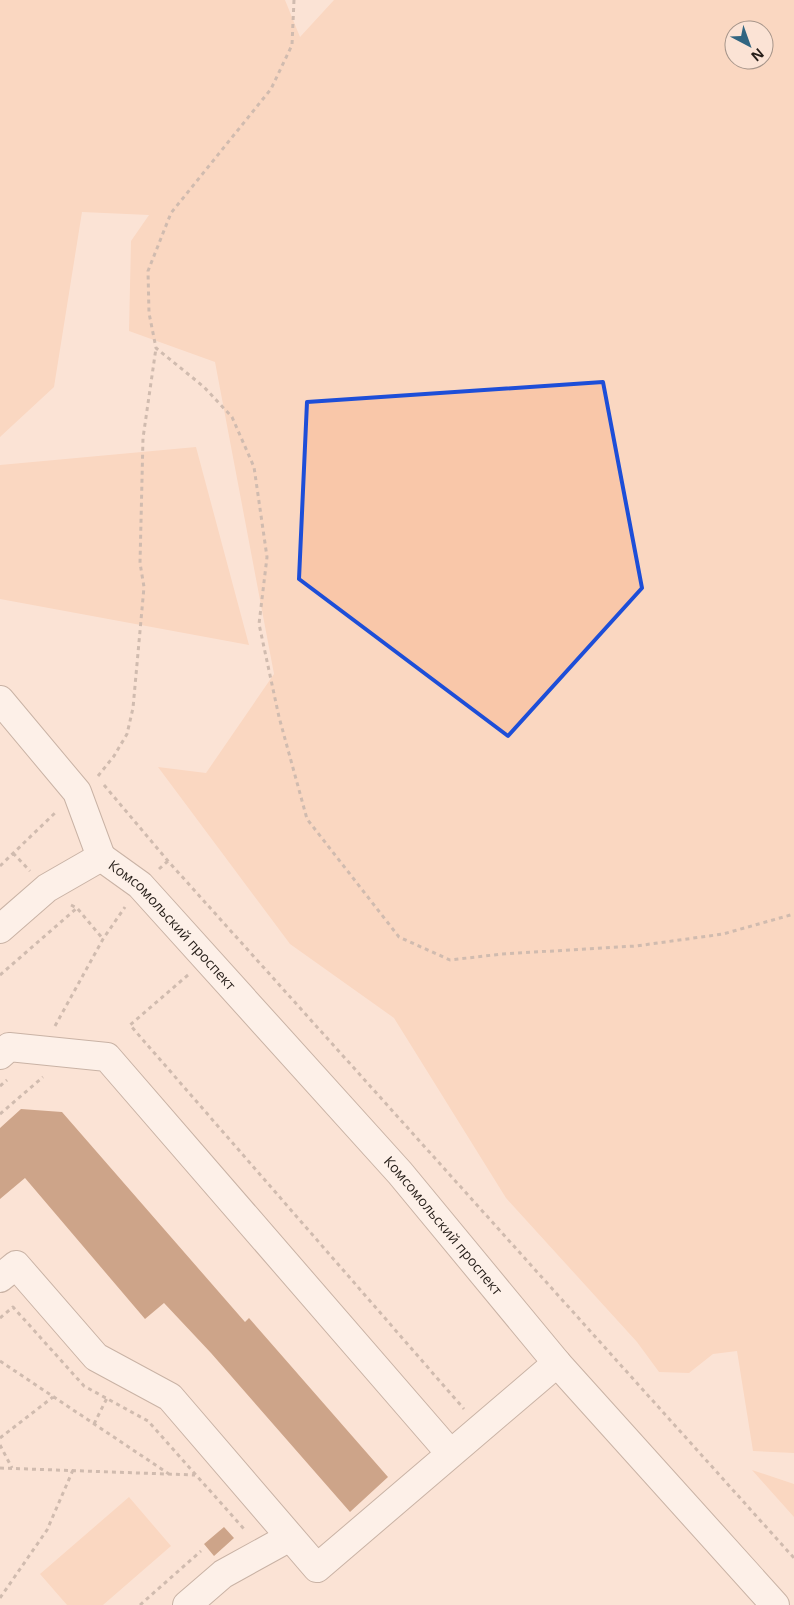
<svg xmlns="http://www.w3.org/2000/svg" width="794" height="1605" font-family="'Open Sans',sans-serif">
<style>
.green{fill:#f9c7a9;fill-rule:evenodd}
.building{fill:#96582e}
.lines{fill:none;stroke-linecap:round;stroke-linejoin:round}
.minor-casing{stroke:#8c776b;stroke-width:30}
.path{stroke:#9c8b81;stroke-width:3;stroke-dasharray:4 4;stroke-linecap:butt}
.minor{stroke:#fff;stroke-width:28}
.marked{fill:none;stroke:#1d4ed8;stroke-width:4;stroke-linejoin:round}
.labels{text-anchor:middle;stroke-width:5;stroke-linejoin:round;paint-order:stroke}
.street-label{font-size:14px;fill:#251d18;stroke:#fbe3d5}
</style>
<rect width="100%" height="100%" fill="#fbe3d5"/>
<path class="green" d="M0,0H285L300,37L334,0H794V1453L753,1451L737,1351L713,1354L689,1373L659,1372L637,1342L506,1198L394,1018L290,944L158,767L206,773L274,674L215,362L129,331L131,241L149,215L82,212L54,387L0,437ZM734,30H764V60H734Z
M196,447L249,645L0,599V465Z
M752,1470L794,1484V1517Z
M129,1497L171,1546L103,1605H67L40,1574Z"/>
<path class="building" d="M21,1109L62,1112L245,1322L249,1318L388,1477L350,1512L211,1353L164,1303L145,1319L25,1178L0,1199V1128Z
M224,1527L234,1538L214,1556L204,1544Z"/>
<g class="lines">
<defs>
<g id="minor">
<path d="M0,700L77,792L101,857"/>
<path id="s1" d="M101,857L140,885L400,1173L557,1363L775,1605"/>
<path d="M0,929L47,888L101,857"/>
<path d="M0,1055L9,1047L107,1057L450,1453"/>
<path d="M0,1278L16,1265L96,1357L170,1397L317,1568L557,1363"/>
<path d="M187,1605L223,1574L290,1537"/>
</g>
</defs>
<use href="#minor" class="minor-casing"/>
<path class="path" d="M294,0L292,45L271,89L171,213L148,271L149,313L156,348L204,387L232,417L254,467L267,557L259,624L279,717L307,819L399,937L450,960L502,954L636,946L723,934L794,914
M98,776L114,756L127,734L133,708L144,587L140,563L143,438L156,348
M104,785L168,861L794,1558
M13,853L30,871
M0,866L57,811
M159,869L168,861
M71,905L77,908L103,939
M0,975L77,908
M188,975L130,1025L464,1409
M55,1026L103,939L125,907
M0,1086L7,1080
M0,1114L43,1077
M0,1318L13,1307L84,1386L148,1421L244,1529
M0,1361L169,1474
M94,1424L107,1398
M0,1438L53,1397
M0,1445L12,1468
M0,1468L195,1475
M0,1598L47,1530L73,1470
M140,1605L201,1551"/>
<use href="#minor" class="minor"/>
</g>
<path d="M0 0H794V1605H0ZM603,382L642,588L508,736L299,579L307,402Z" fill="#fbe3d5" fill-opacity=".55" fill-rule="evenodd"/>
<path class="marked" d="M603,382L642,588L508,736L299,579L307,402Z"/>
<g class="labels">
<g class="street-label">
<text dy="5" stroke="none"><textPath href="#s1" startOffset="99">Комсомольский проспект</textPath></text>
<text dy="5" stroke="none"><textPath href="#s1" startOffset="504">Комсомольский проспект</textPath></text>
</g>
</g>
<g transform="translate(749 45) rotate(139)"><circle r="24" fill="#fbe3d5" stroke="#a59489"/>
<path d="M0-4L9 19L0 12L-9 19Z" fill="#316581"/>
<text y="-8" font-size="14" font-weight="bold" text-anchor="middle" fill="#251d18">N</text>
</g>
</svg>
